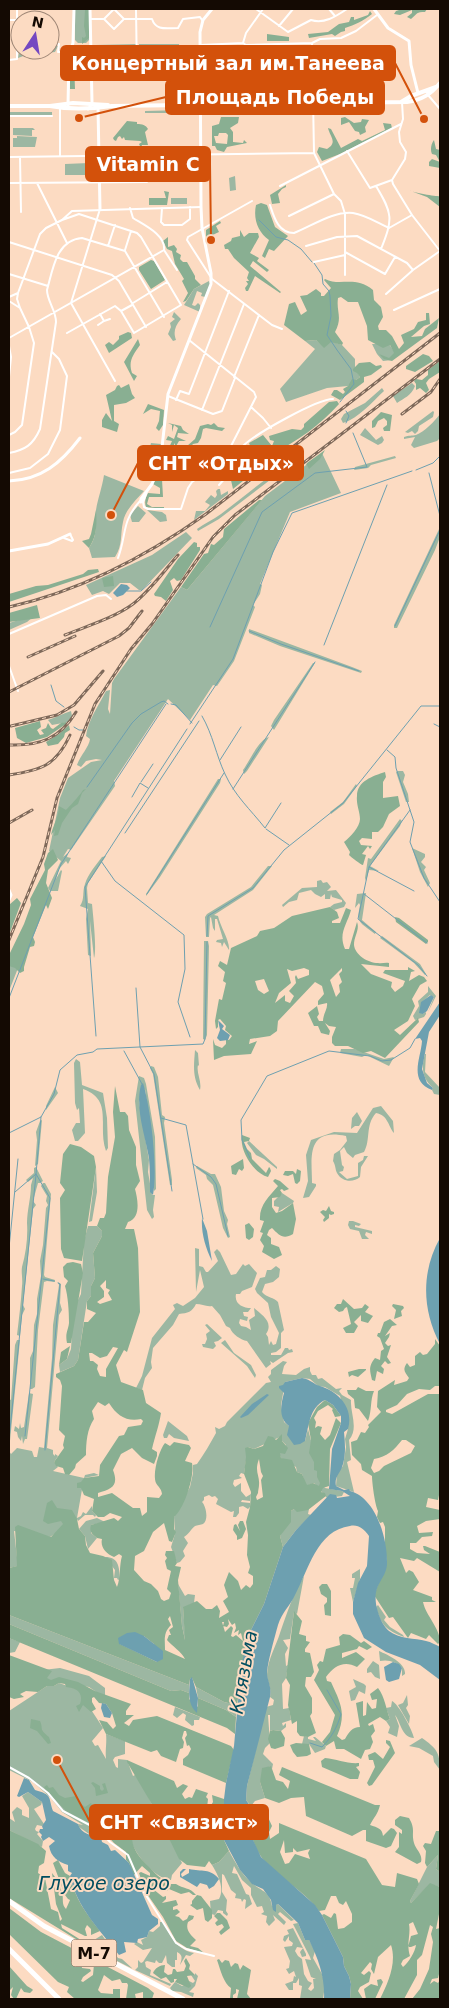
<svg xmlns="http://www.w3.org/2000/svg" width="449" height="2008" font-family="'DejaVu Sans',sans-serif">
<style>
.green{fill:#9cb7a2}
.forest{fill:#89af92;fill-rule:evenodd}
.water{fill:#6da0b0}
.lines{fill:none;stroke-linecap:round;stroke-linejoin:round}
.stream{stroke:#6da0b0;stroke-width:1}
.street{stroke:#fff;stroke-width:2}
.secondary{stroke:#fff;stroke-width:3}
.primary{stroke:#fff;stroke-width:4}
.highway{stroke:#fff;stroke-width:5}
.rail-casing{stroke:#7e695a;stroke-width:3}
.rail{stroke:#fcdbc2;stroke-width:1;stroke-dasharray:4;stroke-linecap:butt}
.labels{text-anchor:middle;stroke-width:4;stroke-linejoin:round;paint-order:stroke}
.shield{fill:#fcdbc2;stroke:#5a493c;stroke-width:1}
.shield-label{font-size:16px;font-weight:bold;fill:#140a03}
.water-label{font-size:19px;font-style:italic;fill:#014e60;stroke:#fcdbc2}
.leader{fill:none;stroke:#d3510b;stroke-width:2}
.callout-dot{fill:#d3510b;stroke:#fcdbc2;stroke-width:2}
.callout{fill:#d3510b;stroke:#d3510b;stroke-width:2}
.callout-label{font-size:19px;text-anchor:middle;font-weight:bold;fill:#fff}
</style>
<rect width="100%" height="100%" fill="#fcdbc2"/>
<path class="green" d="M75,9H89V40L86,43H78L75,40Z
M136,44V47L95,48V45Z
M139,44H179V47L139,48Z
M20,46V50H50V46H58L55,52L37,54V52H34L18,58Z
M183,110L184,113H145V111Z
M9,112H52V115H9Z
M13,128H33L35,130H32V136L13,135Z
M17,136L37,137L35,147H13V138H17Z
M94,159L96,161V165L89,171V175H65V164L89,163Z
M235,176L236,190L230,191L229,178Z
M171,198H187V204H171Z
M209,281L210,284L205,297L201,296L202,293L197,291L192,305L195,306L198,303L200,305V312L184,305L194,289Z
M174,312L181,319C175,326 173,332 176,340L173,341L168,334L171,327L170,323L175,319L172,317Z
M316,340L323,346L331,341L342,345L355,359V368L360,377L348,386L327,388L286,402L280,389L315,349L305,341Z
M372,344H389L395,353L392,360L383,361L377,354Z
M412,383L415,386C411,396 404,398 397,403L393,396Z
M382,388L384,391C372,402 359,418 343,423L341,419L344,414L365,403Z
M433,411L434,412L433,417L419,426L418,431L415,434L412,431L408,433L405,432Z
M440,414V438L437,441L414,448L411,445L415,437L404,439V437C409,435 412,436 416,435C424,432 435,421 440,414Z
M365,428L376,440L382,436L384,440L382,443L378,445L360,435Z
M151,443L161,444L158,468L155,472L156,465L152,467L154,448L150,447Z
M297,452H304V454L219,519L198,531L197,529C205,523 213,520 221,514C242,498 262,481 285,466L286,461Z
M322,453L341,493L290,512L260,584L262,585L260,594L253,605L255,607L234,661L217,686L213,685L190,720L168,699L114,781L115,786L71,850L68,849L63,857L68,853L67,857L71,858L68,864L66,861L59,869L56,879L61,870L62,871L58,891H50L48,888L61,861L49,851L60,798L68,778L91,762L102,760L96,759L86,761L81,767L77,765C80,756 89,747 90,739L86,736C88,720 99,705 106,691L110,690L108,709L110,714L112,683L114,679L181,587L187,590L265,496Z
M395,456L396,458L371,465L368,468L354,470L355,467Z
M104,475L144,491C136,500 125,510 123,522C120,535 123,545 115,557L92,558L89,548C99,533 94,525 96,510C98,498 102,488 104,475Z
M218,489H220L221,495L228,491V494L194,520L196,511H205L210,505L205,502L211,495L215,498L217,495L216,491Z
M138,506L146,513L139,522H132L130,515Z
M147,510L162,512L166,515L167,521L160,522Z
M440,527V537L435,550L397,628H394V625Z
M186,532L192,538L142,590H139L130,583H120L109,594L103,591L92,595L86,585L152,555Z
M29,617H33L27,622L9,630V623Z
M249,629L352,667L362,671L361,673L280,646L249,633Z
M313,663H315L274,730L271,726L274,720Z
M71,711L72,716L68,722L52,725L48,720C55,718 64,713 71,711Z
M269,737L247,771L244,774L243,770C249,762 259,739 269,737Z
M398,771H403L405,775L403,782L408,794L409,802H406L396,772Z
M218,779H221L220,783L160,877L146,896V894Z
M356,784L357,786L344,804L331,814L330,812L343,802Z
M400,819L402,821L400,826L370,866L379,871L369,870L366,881L365,878L368,858L371,859Z
M412,848L425,854V857L421,862L426,867L424,870L430,883L428,887L420,872Z
M106,856L88,883L87,888L88,903L92,904C93,915 97,950 94,958L90,921L91,956L88,955L86,919L88,909L80,906C85,899 82,892 85,884C88,874 96,865 102,857Z
M268,866H272L253,890L214,915L218,916C220,926 230,941 229,950L224,942L222,947L221,943L216,942L217,940L223,939L217,919H215V931L213,928L211,917L210,918L209,937H206L205,917L207,914L251,887Z
M321,880L323,883L327,882L331,887L327,891L336,890L346,903L344,907L334,910L330,907L334,904L342,902V900L332,897L331,894L330,899H325V894L321,897L315,894L311,890L299,893L297,900L289,902L283,907L282,905L302,888L317,887V881Z
M366,893L362,920L376,932L375,934C360,922 356,924 360,905L359,903L355,908L357,894Z
M382,936L420,964L426,974L425,975L414,963L380,938Z
M204,941H208L209,946L207,1035L205,1040L203,1039Z
M14,956L22,958L9,991V962Z
M428,986L436,996L428,1012L434,997L430,995L422,1002L423,1014L426,1012V1014L424,1017L415,1020L413,1016L419,1006L418,1001L428,992Z
M341,1049H355L384,1059L394,1057L389,1066L366,1055L362,1057L340,1053Z
M195,1050L198,1053L199,1066L198,1065C196,1073 202,1081 200,1090C192,1077 194,1064 195,1050Z
M425,1054H426L425,1072L440,1088V1095L434,1094L432,1090L433,1088C422,1078 421,1068 425,1054Z
M76,1059L80,1062L82,1085L103,1093L107,1118L108,1148L106,1151C97,1126 114,1100 83,1089L85,1133L78,1141H75L72,1130L76,1123H80L79,1108L77,1110L75,1103L74,1063Z
M151,1066L154,1067L158,1077L162,1115L165,1117L164,1123L172,1180V1185H170L153,1074L150,1068Z
M139,1076L144,1078L146,1084L155,1137L156,1189L154,1191V1159L145,1089L139,1102L149,1160L148,1172L152,1195H155L153,1210L154,1217L152,1219L147,1210L135,1101Z
M55,1087L58,1093L46,1110V1106Z
M381,1106L393,1121L394,1133C388,1126 388,1115 376,1113C365,1125 371,1140 364,1152L355,1155L353,1158L347,1153L344,1147L340,1151L342,1165L344,1167L343,1171L339,1172L347,1179L358,1176V1163L363,1160L364,1156H368L361,1167L360,1177C353,1183 342,1182 337,1173C335,1169 336,1166 333,1161L334,1154L340,1150L347,1141L346,1136C305,1127 312,1159 312,1183L316,1184V1186L309,1197L303,1198L308,1181L306,1155L311,1140L334,1132L357,1133L373,1108Z
M357,1112L362,1121L359,1126H355L351,1129L352,1118Z
M42,1120L38,1164L35,1166L37,1140L36,1132L40,1121Z
M249,1141L277,1167V1169L264,1159L256,1155L247,1143Z
M197,1166L211,1174H215L221,1187L224,1211L228,1220L227,1224L230,1237L228,1238L223,1228L213,1185L207,1179L206,1175L196,1168Z
M36,1167L43,1181L40,1183H38L33,1201L36,1205L33,1209L23,1305L25,1309L22,1315L20,1336L17,1335C19,1318 21,1302 22,1286C23,1279 21,1273 22,1267C26,1253 28,1237 27,1223C27,1210 31,1198 31,1185L33,1178L28,1182L26,1180L34,1173V1168Z
M96,1167L97,1192L92,1221L89,1222Z
M43,1183H45L51,1194L44,1275L45,1277L55,1280V1282L47,1281L44,1282L38,1330L35,1387L32,1389H30V1358L33,1351L34,1325L37,1314V1299L41,1276L40,1261L43,1245L46,1208L48,1205L46,1201L47,1196L41,1186Z
M282,1193L294,1201L293,1203L278,1212L279,1207L274,1206V1201Z
M349,1221H353L361,1224L359,1226L355,1225V1227L372,1231V1234L366,1232L365,1235L369,1239H362L359,1231L350,1229L348,1225Z
M88,1226H97L102,1231V1236L93,1253L95,1278L91,1286V1296L87,1301L78,1360L74,1366L60,1372L59,1365L67,1359L71,1349L72,1332L77,1302L81,1294L84,1241Z
M195,1248L199,1249V1266L203,1267L206,1272H208L218,1261L214,1252L217,1249L220,1252L231,1275L236,1274L243,1264L245,1266L249,1264L257,1273L252,1287L242,1291L240,1294H236C234,1304 243,1308 251,1308L248,1312H243L244,1316L248,1317L247,1321L240,1319L239,1323L241,1326L246,1327L251,1330L249,1320L255,1316L254,1308C262,1315 274,1322 266,1334L268,1337L269,1345L271,1341L273,1345L276,1344L279,1333L271,1317L268,1303L257,1293L255,1289L260,1278L265,1277L267,1270H271L276,1266L280,1269L279,1277L273,1282L265,1284L262,1292C267,1298 274,1297 278,1302L284,1330L281,1333V1348L276,1352L271,1353V1355H281L285,1348H288L289,1350L292,1349L293,1352L288,1353L273,1363L270,1361L271,1364L266,1368L247,1341C241,1340 232,1334 230,1328L226,1326L220,1315L212,1306C206,1307 202,1304 196,1304C192,1312 188,1313 179,1314L173,1325L153,1348L151,1362L152,1368L145,1378L142,1390L136,1388L142,1376L152,1338L175,1309L173,1305L177,1303L183,1306L195,1298L204,1287L200,1270L196,1292Z
M58,1282L61,1284L60,1303L62,1310L59,1315L47,1448L53,1450V1454L55,1456V1454L58,1456L54,1462L58,1467L53,1471L84,1478L85,1475L94,1473L99,1475L84,1478L77,1518L81,1516L83,1512L86,1514L92,1506V1511L96,1515L95,1517L93,1515H85L78,1521L77,1519L50,1537L14,1531L18,1566L9,1568V1399L11,1400L15,1345L17,1340H20L9,1451L11,1454L17,1448L32,1451L34,1457H37L39,1447L44,1448L52,1358L53,1325L59,1285Z
M207,1324L222,1338L218,1341L214,1342L216,1346L213,1349L203,1347L202,1344H205L207,1339L206,1334L210,1331L205,1325Z
M225,1340L234,1353L251,1365L256,1375L255,1378L247,1366L221,1343Z
M283,1361L287,1362L284,1366L282,1374L296,1375L304,1369L310,1367V1371L312,1375H316L318,1379L322,1378L336,1389L342,1388L339,1391L342,1395L351,1400C350,1413 359,1428 349,1440L351,1460L347,1462L354,1492L336,1486L337,1473L343,1466L346,1447L345,1439L348,1429L340,1396L325,1387L318,1386L310,1379L302,1378L285,1382L281,1405L284,1422L289,1426V1430L305,1441L308,1429L323,1486L325,1488L342,1491L344,1492L342,1496L327,1498L314,1483L306,1486L302,1474L297,1472L296,1467L281,1458L279,1453L286,1445L282,1441V1436L254,1449L248,1447L244,1474L241,1473L239,1476L242,1478L234,1480L233,1484L235,1487L241,1483V1491L246,1497L251,1494L250,1501L242,1500L241,1502L250,1503V1507L248,1509L243,1506L239,1507V1513L236,1517H233L234,1511L231,1512L216,1504L218,1499L215,1496L212,1497L209,1495L204,1497V1500L202,1502C206,1506 209,1520 203,1524C201,1525 197,1525 195,1526C190,1530 189,1534 184,1537L188,1543L183,1551L185,1556L180,1562L177,1563L171,1547L175,1534L174,1517L190,1487L193,1473V1465L197,1464C204,1454 210,1444 216,1433L215,1427L219,1429L225,1426L227,1422L266,1383L271,1382L268,1377L271,1374V1370Z
M29,1393L33,1394L27,1439H25L23,1444L22,1436L21,1441L18,1437L17,1432L14,1431L15,1426L19,1429L20,1423L21,1428L24,1427Z
M168,1421L187,1436L189,1441L174,1438L169,1434L167,1438H164L163,1435Z
M294,1509H309L308,1514L311,1515L296,1530L283,1547L280,1536L291,1511Z
M97,1518L105,1522L91,1525V1533L97,1538L88,1549L85,1536L79,1529L86,1521Z
M105,1557C119,1557 119,1567 120,1579L118,1580L117,1578H114L115,1570Z
M360,1569V1579L353,1602L350,1588H353L355,1578H352V1574Z
M304,1576L297,1614L294,1612L290,1639L283,1640L288,1648L285,1654L286,1666L288,1665L286,1678L282,1684L283,1709L289,1708L291,1720L282,1723L283,1726L286,1723V1727L281,1731L273,1730L270,1731V1715H268L270,1743L265,1748L263,1754L273,1764L272,1769L270,1766L260,1782L265,1798L255,1801L251,1806L246,1800L247,1786L266,1707L273,1705L274,1700L270,1697C272,1688 267,1682 267,1674C268,1659 276,1646 280,1633C287,1613 293,1594 304,1576Z
M178,1584L185,1596L188,1594L195,1595L194,1603L183,1608L186,1644L182,1626Z
M378,1605L386,1617L384,1620L390,1627L403,1635L404,1637C386,1630 381,1625 376,1607Z
M9,1615L189,1685V1693L181,1690L171,1691L9,1624Z
M9,1638L20,1642L15,1652L9,1653Z
M379,1651C388,1655 406,1663 405,1674L402,1676V1668C397,1662 388,1659 380,1661Z
M373,1661L379,1665L380,1679L375,1677L371,1672L367,1673V1669Z
M60,1668L89,1676L105,1688V1698L89,1687L44,1679L43,1670Z
M353,1679L364,1684L366,1686L365,1694L359,1691L355,1700L351,1701L349,1691L356,1687Z
M59,1683L79,1690C86,1703 95,1715 103,1728L92,1741L95,1746L98,1745L106,1759C105,1750 107,1743 106,1734L125,1741V1754L115,1757L113,1760L116,1767L118,1768V1759L127,1760L133,1776L135,1775L142,1785L182,1863L172,1875L171,1880C156,1879 137,1857 132,1843C130,1837 132,1833 133,1828L128,1826L126,1810L117,1821L101,1834L96,1832L99,1836H92L79,1827L78,1824L83,1825L62,1812L51,1798L33,1782L9,1770V1711L47,1686H54Z
M196,1687L224,1702L237,1705L236,1717L226,1710L198,1698Z
M407,1695L408,1705L406,1708L410,1716L409,1724L398,1705L403,1703Z
M392,1701C398,1703 413,1731 414,1738C402,1738 401,1723 395,1715L399,1726L397,1737L388,1733L390,1727L386,1721L390,1719L386,1708L391,1707Z
M175,1707L200,1717L199,1720H194V1725L192,1726L185,1720L186,1715L183,1713L177,1718L173,1715Z
M304,1736L308,1737V1739L316,1741L313,1737H315L326,1746L325,1749L315,1753L309,1744H302Z
M422,1738C436,1748 440,1752 440,1770L434,1762L433,1756L419,1748L409,1746Z
M28,1792L42,1802L41,1805L34,1809L44,1824L42,1826L37,1825L35,1829L36,1831L39,1832L37,1834L43,1841L42,1847L9,1830V1818L15,1822L12,1812L17,1807L22,1810V1815L29,1818V1808L22,1796Z
M229,1851C235,1862 242,1875 252,1883C261,1891 270,1891 272,1906L278,1904L294,1920L291,1921L280,1912L278,1914L286,1922L284,1925L273,1915L275,1920L269,1926L266,1922L267,1916L261,1914L264,1912L262,1906L257,1907L251,1895V1888L242,1880L234,1866L232,1873L237,1874L246,1894L249,1895L252,1904L245,1909L246,1900L244,1899L242,1902L241,1899L235,1898L236,1894L231,1890L224,1875L222,1874V1892L227,1900L226,1911L228,1914L227,1916L223,1913V1911L218,1910L215,1915L211,1914L210,1901L219,1899C225,1888 218,1875 212,1865L219,1862Z
M438,1855L436,1869L440,1872V1887L430,1884L411,1903L410,1901L427,1867Z
M160,1922H163C171,1937 176,1949 194,1953L190,1956L186,1955L180,1965C182,1958 183,1955 177,1952V1960H175V1967H172L167,1963L166,1955L162,1963H159L156,1960L155,1963L147,1961L145,1962L146,1967L151,1970L150,1975L171,1984L170,1986L135,1970L138,1967V1960L141,1963L143,1962L152,1948L143,1950L134,1944L137,1942L143,1945L141,1940L147,1937L149,1931L153,1932L160,1926Z
M298,1923L305,1940H309L315,1951L313,1958L322,1974L325,1985L323,1999L308,1998L300,1999L302,1986L299,1985V1978L296,1983H293V1990H289L285,1984L293,1981L294,1976L296,1977L294,1971L289,1974L286,1969L289,1968L290,1961L284,1947L292,1946L293,1943L289,1940V1936L285,1942L283,1940L284,1936L289,1934L287,1930L293,1928L306,1954V1956L302,1957L300,1952L303,1948L297,1947L295,1951L298,1956L302,1959L304,1974L308,1981L312,1983L308,1989L311,1991L314,1988L313,1979H316L311,1977L305,1959L311,1960L310,1957L294,1926L293,1924Z
M102,1935L118,1958L122,1959L133,1969L93,1949L95,1946L99,1947L103,1943L100,1940L97,1942L94,1940Z
M195,1973L198,1976L195,1986L189,1992L194,1993L193,1997L181,1992L172,1991L170,1988L175,1982L182,1986L189,1983V1981L193,1983L195,1981L191,1975H195Z"/>
<path class="forest" d="M84,9H89V38L82,44V37L84,38L86,36L84,26L85,10Z
M402,9H427L425,12C416,12 418,13 411,19L407,17L412,13V10L400,15L394,14L396,11Z
M370,11L372,14C363,21 355,25 345,28V31L341,32L335,36L332,34L309,38L308,34L328,32L339,24L349,22L351,17H354V20L368,15Z
M267,34L289,37V41H267Z
M373,50L375,60H378L377,62H373L372,64L370,63L367,66V62L358,61L355,65L358,68L356,75H349L346,81L350,82L348,90H339V95H350L352,88V96H336L337,86H341L342,82L338,83L335,74L332,75L329,73L325,76L323,72L317,70L321,65L330,69L332,72L347,71L348,60H372Z
M71,54L74,62L75,89H70V56Z
M258,59L262,60V70L236,72V86L234,88L233,86L232,63C237,65 242,67 246,60L252,61L254,64Z
M221,117H239L238,123L230,128L233,132V142L243,143L244,140L247,143L227,147L224,152L217,150L215,146H212V126L219,124ZM219,133H226L228,135L227,144L216,143L214,136H218Z
M345,117L354,123L361,122L362,119L369,120L365,127L366,132L360,135L359,132L355,131L349,122L341,125V118Z
M127,121L137,122V124C142,124 146,125 148,129L145,132L148,145H142L141,148L139,144L142,142L140,141L125,140L124,137L122,139L120,136L118,137L116,141L114,140L113,138Z
M383,123L391,124L392,128L340,154L322,161L317,152L319,147L327,149C338,142 330,137 328,128L331,129L341,148L358,139L362,141L385,130Z
M434,140L436,149L440,150V168L429,166V162L432,159L440,162L436,155L432,154C430,150 431,144 434,140Z
M286,185V187L282,189L278,194L280,203L272,204L270,195Z
M408,190C411,192 437,197 440,196V207L427,197Z
M164,191L169,192L167,205H149V198H166Z
M261,203L267,205L275,227L288,236L274,251L269,249L265,258L262,256L269,240C258,232 253,219 256,205Z
M220,221L221,223L216,226L219,232L206,238V230Z
M240,230L244,237L249,233H258L259,237L250,253L259,258L257,261L269,270L267,272L253,261L250,266L281,292L280,293L255,276L248,291H246L245,288L248,284L246,281H249L247,278L249,272L234,258L228,249H225L224,245L231,241L232,238L240,236Z
M168,237V247L174,245L177,249L176,252L181,255L180,259L183,262H187L195,276V279L201,285L194,289L186,301L183,302L188,293L182,281L184,279L175,264L172,251L167,249L163,241Z
M151,260L154,261L165,280L151,289L139,270V267Z
M325,279C340,287 355,275 373,290L374,300L381,307L383,317L378,326L379,330H386L392,336L399,349L404,343L401,335L414,329L418,322L426,320V313H429L430,324L424,326L411,337L422,336L425,329L439,318L437,328L392,361L384,359L379,354L389,358L394,353L390,345L383,348L368,340L367,326L358,302H348L341,297L338,298C336,312 343,317 335,332L343,343L342,345L331,342L324,348L316,340L305,341L284,325L289,304L295,302L301,315L307,311L300,296L307,295L316,289L321,293V296H324L331,288L324,280Z
M128,332L131,333L132,338L109,353L105,345L109,342L113,345L119,339V336Z
M138,339L140,345C133,355 128,361 132,373L137,376L134,381L124,362Z
M423,354L429,356L433,361L415,372L406,369V366Z
M440,361V372L429,379L426,383L429,390L426,393L420,388L416,390V384L414,381L416,379L422,380L428,375V370Z
M370,362L376,366L381,365L382,367L371,375L364,377V382L340,400L331,395L334,390H337L343,394L345,392L343,389L348,386L352,379L356,380L360,377L357,373L353,371V369L359,363Z
M129,384L132,394L135,398L126,403L114,405V421L119,424L117,432L102,427V420L106,413L112,421L106,395L115,390L117,386L119,385L121,388Z
M337,401L339,404C321,424 296,443 271,454L269,460L233,489L230,476L236,471L228,467L244,447L248,450L251,448L249,443L263,435L272,446L274,441L270,440L269,436L292,429L301,430L304,427V424L329,402Z
M148,404L164,410L163,425L159,431L156,428L159,421L160,411L151,409L143,414Z
M381,412L392,415L390,431H384L383,428L387,425V421L384,418L378,421L375,427L372,428V421Z
M168,423L181,426L183,430L189,434L178,433L177,437L186,441H179L175,448V443L171,450H168L172,441L166,440L168,436L174,439L178,428L174,425L172,432V425Z
M214,423L218,427L225,428L222,431L206,428L203,429L201,438L198,443L193,444L186,452L187,446L195,439L200,426L208,424L211,425Z
M325,450L320,459L309,469L307,465H306L307,463Z
M156,479H162L163,497H149L147,504L152,507H164V509L146,507C144,501 146,497 148,493L160,494V488L153,484Z
M259,500H262L187,590L181,587L204,554L208,553L211,544L214,545L223,537L224,529Z
M96,510C97,524 97,536 89,548L82,541L89,539L91,534Z
M194,542L197,543V547H200V550L181,580L177,581L174,578L170,581L173,590L166,601L161,597L155,596L154,594L178,559Z
M98,569L99,572L9,602V594L36,586L48,585L83,574L88,570Z
M113,576L114,586L104,587L102,578Z
M37,605L40,618L9,622V613Z
M40,721L41,727L37,730L40,735L44,734L41,730L46,728L48,723L51,728L53,729L61,723L66,722V724L47,737L26,743L17,738L15,728Z
M69,725L70,730L65,733L64,737L58,744L48,746L46,742L59,734Z
M385,772L386,777L383,782V798L398,796L400,806L389,814L383,827L378,832H372V839L362,838L359,841L361,845L372,846L370,849L368,846L362,854L366,855L363,865C361,865 351,857 349,855L350,852L344,842C350,837 360,827 360,819C360,812 356,804 357,796C357,781 373,776 385,772Z
M86,789L82,793L78,804L72,808L62,823L58,835L54,836L55,830L51,835C53,825 59,817 59,806L66,810C69,807 82,793 83,790Z
M53,849L58,860L48,870L46,883L52,898L48,909L46,905L33,937L35,942L34,946L30,947L24,967V971L20,973L15,968L9,966V955L24,924L31,905L30,899L45,870L44,864L48,853Z
M17,898L21,903L9,935V905Z
M330,907L337,912L339,918L332,921V923H340L346,908L351,910C347,925 338,933 345,949H349L357,922C360,930 354,936 354,945C355,955 368,963 378,963C382,964 385,962 389,963V967L361,964L371,974L392,982L391,987L395,992L403,986L405,981L383,973L385,970H408V967L415,971L411,972L409,981L419,975L424,977L427,981L420,985L412,999L415,1006L408,1021L394,1030L400,1035L418,1018L419,1022L385,1058L371,1051L363,1053L348,1046H335L332,1043V1037L336,1027L329,1026L325,1023L330,1031L329,1035L321,1033L318,1026H314L308,1013L317,1006L319,1014L317,1017L319,1021H323C323,1014 328,1009 327,1003L318,1005V1001L324,994L322,986L315,982L278,1021L277,1031L270,1036L250,1039L249,1044L257,1041L251,1054L224,1056L214,1060L213,1039L215,1045L222,1048L226,1044V1040H229L232,1036L225,1030L226,1026L220,1019L218,1020V1027L216,1029L215,1021L219,999L222,1000L226,983L223,981L225,972L218,966L220,961L227,965L231,948L257,936L260,931L274,928L292,916ZM304,968L309,970V975L298,979L296,975L295,977L296,983L289,991L294,996L290,1003L285,1001V995L275,1003L279,993L291,983L287,969L292,971ZM342,968V971L339,974L342,982L339,985L340,992L336,997L330,980ZM264,979L269,991L264,994L258,990L255,981Z
M395,917L399,918L428,940V942L426,944L396,922Z
M115,1086L120,1112H125L128,1116L129,1130L136,1147V1165L140,1181L135,1189C138,1200 141,1218 128,1222L125,1229H134L138,1248L140,1312L127,1352L124,1350L116,1365L121,1382L143,1390L146,1403L161,1413C159,1426 155,1436 152,1449L157,1452V1456L154,1464L142,1458L132,1448L121,1454L113,1470C119,1486 112,1489 98,1493V1497L112,1493L133,1508H140L142,1516L147,1512V1497L159,1498L162,1494C161,1488 159,1488 156,1483C152,1474 159,1450 165,1443L170,1446L174,1442L189,1445L191,1448L185,1461L192,1463C195,1476 184,1509 174,1517V1529L176,1532L172,1542L169,1541L164,1523L153,1532L144,1551L135,1556L134,1570L144,1581L151,1584L158,1591L161,1599L164,1601L169,1599L171,1593L167,1589L171,1571L167,1569L165,1561L167,1558L165,1555L166,1551H174L177,1563L175,1566L181,1567L178,1580L182,1626L185,1640L183,1607L197,1601L206,1609H212L217,1605L220,1611L219,1618L229,1612L223,1601L228,1597L224,1585L229,1572L238,1581L241,1590L246,1585L250,1588L253,1584V1576L248,1573L250,1567L247,1555L248,1535L246,1522L250,1507L251,1492L244,1474L246,1457L245,1448L248,1447L254,1449L263,1446L268,1436L273,1437L276,1440L282,1434V1441L288,1448L285,1454L280,1453L281,1458L292,1460L297,1472L302,1474L307,1485L313,1483L319,1486L320,1483L317,1477V1471L314,1470V1462L309,1453L311,1440L308,1423L317,1407L325,1400L333,1405L341,1416L335,1417L332,1410L333,1409L328,1405L318,1411L314,1418L316,1422L315,1428L318,1426L322,1427L320,1434L325,1440L330,1435L336,1418L341,1423L330,1449L329,1486L323,1488L321,1492L325,1493L326,1496L308,1510L297,1512L294,1509L291,1511V1522L280,1536L283,1547L264,1604L247,1638L237,1705L224,1702L196,1687L192,1678L190,1679L189,1685L9,1615V1568L17,1566L15,1527L18,1525L51,1537L63,1524L61,1521L48,1524L43,1521L47,1503L52,1500L57,1508L72,1510L77,1519L79,1529L85,1536L86,1545L90,1553L103,1556L112,1560L114,1580L117,1587C121,1577 119,1566 122,1556L119,1554L114,1557C106,1554 100,1547 102,1539L97,1538C92,1534 89,1532 91,1525L114,1518L118,1521L122,1517L110,1513L104,1517H98L92,1511L94,1499L84,1495L81,1488H77V1483L81,1482L84,1478L99,1476L100,1465L119,1436L124,1435L128,1427L141,1425L143,1421L141,1419C127,1422 117,1416 109,1403L105,1406L98,1402L92,1411L94,1419C87,1429 86,1443 86,1455L76,1464L75,1468L69,1475L65,1474L63,1468L56,1466L54,1462L64,1448L63,1445L65,1436L59,1430L62,1386L60,1380L56,1377V1374L74,1366L78,1360L84,1322H88L96,1313L87,1309V1301L91,1296V1286L95,1278L93,1253L102,1236V1231L97,1226L100,1218H104L106,1213L108,1177L115,1137L113,1112ZM106,1280V1288L110,1290L108,1293L112,1300L100,1304L97,1302L104,1297V1291L100,1286ZM113,1347L118,1348L106,1369V1377L100,1376L97,1369L98,1365L93,1361H90L89,1353H92L100,1358L107,1356ZM259,1459L261,1472L263,1476L261,1480L263,1497L257,1500L256,1497L258,1493C258,1490 259,1488 259,1485C260,1475 254,1472 259,1459ZM170,1616L173,1627L169,1630L171,1635H169L167,1640C172,1646 182,1652 185,1659L165,1650C165,1640 163,1633 171,1625L168,1619ZM228,1619L232,1625L235,1623L236,1628L234,1633L239,1630L238,1635L241,1633L243,1641L236,1635L233,1637L231,1636L233,1628L231,1626L225,1632L222,1622H224L223,1626L227,1627L229,1624ZM144,1636L154,1644L157,1662L120,1644Z
M242,1135L250,1138L249,1141L244,1142L247,1149L251,1153L252,1159L266,1173L269,1167L270,1168L271,1171L268,1177C253,1173 239,1150 242,1135Z
M70,1144L81,1147L94,1156L96,1167L82,1261L64,1258L61,1249L60,1198L65,1190L60,1183L63,1154Z
M243,1159L244,1168L242,1171L239,1169L236,1175L232,1174L231,1166Z
M297,1169L301,1171L300,1181L297,1184L295,1183L293,1174L288,1176L283,1175L285,1171H293L296,1174Z
M275,1179L280,1181L289,1189L284,1191L282,1189L280,1190L282,1193L280,1197L272,1198V1207L276,1213L282,1211L293,1203L296,1219L293,1234C283,1240 279,1235 272,1228L269,1230L267,1235L271,1238V1244L279,1247L282,1255L274,1259L262,1252L264,1246L260,1240L263,1233L260,1232L264,1221L260,1220C259,1205 269,1197 278,1186L273,1181Z
M329,1206L331,1211L334,1212V1214L331,1215L329,1214V1218L324,1222L323,1220L325,1217L320,1212L323,1210L326,1211Z
M249,1223L254,1229L253,1237L249,1240L246,1238L245,1225Z
M73,1262L81,1264L83,1273L71,1343H67C65,1333 68,1331 69,1323C69,1311 68,1296 65,1286L68,1281L64,1277L63,1267L67,1263Z
M343,1299L354,1309L362,1308L365,1304L369,1307L365,1312L373,1316L368,1323L361,1321V1315L354,1322L358,1326L354,1333H346L343,1328L351,1324L347,1307L345,1308L343,1311L339,1312L334,1308L337,1304H341Z
M393,1304L403,1306L404,1308L401,1311L402,1316L394,1319L396,1310L392,1306Z
M390,1319L397,1325L392,1326L385,1336L390,1333L389,1337L385,1343L388,1346L391,1345L387,1357L391,1363L388,1364L385,1361L381,1366L384,1369L383,1374L377,1371L375,1381L372,1380C370,1371 368,1367 375,1358L380,1360L381,1351L384,1349L380,1338L377,1336L378,1333H380L384,1322Z
M435,1339L440,1346V1386H435L430,1390L419,1389L407,1394L397,1405L386,1410V1412L392,1414L428,1394H440V1490L438,1500L428,1498L426,1507L440,1510V1519L426,1521L417,1526L419,1533L433,1532L432,1536L422,1537L416,1543H410V1549L417,1553L430,1554L424,1550L423,1546H425L440,1552V1572L417,1558L414,1561L400,1558L406,1573L409,1570L413,1572L419,1582L413,1590L432,1597V1600L436,1602H423C426,1616 440,1628 440,1642L438,1644L429,1635L426,1639L411,1633L408,1638L393,1617L389,1618L374,1595L387,1562L385,1549V1527L383,1522L380,1523L377,1517L378,1511C375,1505 372,1483 372,1476L362,1470L361,1464L352,1455L351,1442L357,1440L361,1432L365,1433L369,1427L368,1425L381,1412L377,1407L378,1391L395,1380L394,1385L407,1381L409,1378C405,1372 402,1370 407,1363L410,1367L415,1365V1356L420,1352L423,1355L427,1354L435,1344ZM402,1440H406L415,1446L411,1453L384,1466L379,1471L374,1473L371,1468L374,1459C387,1457 394,1450 402,1440Z
M70,1346L67,1359L59,1365L61,1352Z
M359,1369H366V1370L358,1377L352,1375L349,1377L348,1372Z
M358,1387L366,1391H374C370,1400 372,1411 368,1421L359,1409L355,1408L354,1399L348,1394L347,1390H356Z
M240,1521H243L246,1529L242,1538L237,1540V1536L233,1530L234,1525L236,1524L240,1531L238,1525Z
M322,1584H327L331,1591V1616L325,1615L324,1605L327,1602V1598L321,1594L319,1587Z
M294,1611L302,1621L299,1634L306,1636V1641L310,1642L305,1649V1652L310,1653L314,1672L311,1677H306L305,1686L312,1698V1713L310,1716L316,1733L308,1737L300,1736L297,1732V1721L292,1724L288,1705L290,1685L286,1678Z
M9,1624L171,1691L181,1690L189,1693V1699L198,1707V1698L226,1710L236,1717L235,1734L227,1728L9,1638Z
M343,1634L350,1635L361,1643L364,1641L372,1647L367,1650L359,1646L357,1649L342,1653V1658L356,1652L365,1659L357,1667C344,1660 334,1666 326,1677L327,1681L331,1682C340,1702 347,1713 337,1736L342,1740L345,1739C349,1732 352,1727 360,1727L356,1703L363,1701V1716L366,1715L367,1702L372,1709L376,1708L377,1699L372,1700L370,1694L378,1688C385,1697 386,1709 390,1719L386,1721L380,1717L368,1724L369,1726L373,1724L375,1731L371,1736L373,1742L370,1749L365,1750L361,1759L344,1749H336L334,1741L326,1746L322,1742L330,1732L335,1715L314,1680L319,1670L317,1665L320,1661L323,1662L326,1649L340,1645L339,1637Z
M9,1655L52,1671L47,1678L51,1680L59,1677L78,1682L95,1691L131,1704L126,1711V1715H134L124,1723L129,1726L133,1720L157,1716L231,1746L234,1750L226,1783L183,1765V1759L188,1755L191,1749L189,1745L187,1746L185,1738L187,1735L186,1731H184L182,1738L184,1742L183,1748L180,1749L176,1762L161,1756L157,1750L151,1752L106,1734L99,1720L107,1722L113,1729L116,1726L112,1713L106,1704L99,1703L94,1697L92,1698V1702L96,1709L91,1712L83,1705L79,1712L76,1706L80,1704C84,1692 76,1688 66,1687L65,1684L59,1683L54,1686H47L38,1692L26,1691L20,1694L24,1697L14,1699L9,1697Z
M31,1719L40,1721C44,1730 38,1728 49,1737L51,1743L48,1744L37,1731L30,1728Z
M273,1730L281,1731L285,1738L284,1746L275,1749L271,1748L268,1739L270,1731Z
M386,1740L390,1741L395,1753L372,1785L369,1786L367,1783L375,1767L373,1760H369L368,1755L375,1752L383,1759L390,1747L386,1743Z
M296,1743L309,1744L311,1754L307,1756L297,1757L293,1752L290,1745Z
M325,1758C337,1759 347,1764 359,1763V1766L356,1767L360,1772L358,1779H350L322,1767L321,1761Z
M127,1760L174,1781L177,1788L183,1784L188,1786L182,1794L185,1799L189,1797L192,1798L196,1789L208,1793L206,1797L208,1799L207,1808L210,1807L213,1802L212,1795L224,1799V1840L229,1851L219,1862L212,1865L209,1861L205,1867L187,1865L179,1859L154,1808L127,1762Z
M271,1766L276,1780L283,1782L288,1789L290,1781L279,1775L282,1767L375,1805H380C378,1814 374,1817 370,1825C378,1828 382,1828 383,1836L391,1828L394,1829L397,1833L391,1846L386,1848L366,1841V1830H363L352,1836L306,1816L304,1797L291,1798L279,1803L265,1798L260,1782L262,1768Z
M93,1782L100,1786V1789L102,1791L104,1789L102,1784L105,1783L108,1793L96,1796L95,1788L91,1783Z
M47,1785L49,1788L53,1787L59,1795L65,1798L76,1796L79,1802L85,1807L91,1803L97,1814L105,1815L107,1824L111,1820V1816H112L115,1820L116,1816L120,1812L124,1820L123,1809L127,1808L130,1823L128,1826L133,1828C128,1849 142,1860 156,1874C160,1879 165,1878 167,1884H176C183,1889 190,1887 196,1895H193L189,1892L181,1894L169,1889L167,1891L163,1889L164,1887H154L153,1889L163,1897L166,1896V1899L162,1903L176,1900L178,1905L173,1907V1910L177,1909L180,1912L175,1916L179,1917L183,1921L187,1919L189,1915L194,1916L193,1919L188,1922C185,1930 191,1935 196,1940L190,1946L198,1948L204,1953L187,1948L176,1941L163,1917L145,1891L139,1873L141,1872L150,1876V1873L142,1866L133,1876L129,1863L126,1860V1852L114,1843L101,1829L66,1811L45,1789L44,1787Z
M253,1810L267,1815L272,1826L269,1832L270,1839L279,1833V1823L366,1859L382,1885L395,1887L397,1873L417,1879L419,1884L410,1901L411,1903L430,1883L440,1887V1909L436,1929L440,1928V1970L438,1978L432,1979L430,1984L434,1981L438,1983L440,1980V1999H412L420,1989L429,1969L433,1942L431,1934L433,1927L430,1925L422,1955L417,1960V1975L404,1999H380C388,1983 397,1963 391,1945L378,1957L374,1974L371,1969L372,1964L370,1962L361,1973L364,1975L369,1971L371,1973L369,1982L360,1987L358,1991L363,1999H350L351,1984L349,1976L344,1966L343,1957L322,1915L324,1914L331,1918L334,1913L336,1914L338,1929L344,1928L352,1922V1914L346,1901L343,1905L339,1903L336,1896H331L325,1910L319,1911C304,1890 278,1878 262,1858C252,1844 249,1827 247,1811ZM284,1840L285,1853L293,1852V1848L297,1852L310,1849L308,1853L310,1859L295,1854L289,1863L285,1864L280,1852ZM413,1922L418,1934L411,1936L408,1947H411L416,1945C415,1952 409,1962 403,1967L401,1964L403,1960L410,1956C406,1944 411,1934 409,1924Z
M400,1816L409,1818C416,1830 411,1832 414,1843C416,1850 423,1854 421,1862L417,1864L395,1852L399,1847V1832L402,1834V1830L395,1825V1820Z
M9,1830L38,1844L46,1851L44,1863L39,1866L38,1873L45,1878L51,1909L58,1912L60,1921L62,1919L56,1904L52,1873C57,1879 60,1885 62,1893C64,1899 61,1904 66,1909L70,1900L68,1899L65,1895L53,1863L58,1860L65,1873L70,1876C75,1899 86,1913 100,1931L91,1935V1929L87,1925L85,1929L87,1936H85L61,1924L62,1928L84,1942V1944L9,1898Z
M436,1831H440V1872L436,1869L438,1855L427,1867L425,1863L426,1851L423,1846L425,1843L431,1844Z
M197,1895L201,1896L212,1910V1918L208,1922L205,1920L203,1908L197,1910L190,1905L192,1904V1901Z
M9,1908L41,1932L148,1988L154,1993L152,1999H143V1992L135,1994L136,1999H126L128,1985L127,1983H122L120,1979L112,1981L104,1975L98,1990L101,1993L113,1994V1989H120V1999H75L67,1992L69,1987L58,1982L9,1934ZM81,1961H84L88,1964L90,1963L94,1964L93,1975L83,1982L81,1981L83,1977L91,1971L90,1969L82,1968Z
M217,1913H220L227,1920L230,1928L221,1935L219,1932L224,1927L222,1924L217,1926L215,1923L218,1920L214,1916Z
M186,1958L190,1965L189,1969L195,1975L187,1976L191,1986L189,1988L175,1982L177,1979H174V1982L171,1983L166,1977L161,1979L153,1973C155,1968 160,1965 165,1965L164,1972L168,1975L172,1974L173,1969H175L177,1972L184,1971L186,1966L184,1961Z
M219,1959L222,1963L225,1960L229,1961L231,1967L235,1963L238,1964L240,1970L243,1965L251,1970L247,1994L251,1999H237L239,1990L236,1989V1993L233,1995V1999H230L231,1988C224,1984 220,1969 217,1960Z
M9,1966L27,1986L32,1989L33,1990L30,1993L24,1992L21,1988L16,1999H14L11,1995L13,1987L9,1991Z
M381,1979L383,1982L375,1999H366L364,1989L371,1984L378,1986L377,1980Z"/>
<path class="water" d="M121,584L127,585L130,588L123,595L117,597L113,593Z
M431,995L434,997L427,1011L423,1014L419,1013L421,1002Z
M440,1002V1015L429,1032L422,1069L427,1083L433,1088L432,1090C408,1081 421,1058 422,1041L420,1038L415,1039Z
M218,1020L224,1026L222,1029L230,1035L228,1040L220,1041L217,1038L220,1030Z
M143,1083C151,1110 158,1168 153,1195L150,1192C150,1181 150,1169 149,1158C145,1135 135,1108 141,1085Z
M202,1218L207,1231L212,1261C205,1247 201,1232 202,1218Z
M440,1238V1344C422,1310 421,1272 440,1238Z
M302,1378C312,1380 313,1384 320,1386C339,1392 354,1408 348,1429L344,1432C345,1443 346,1453 343,1464C341,1473 334,1476 336,1486L344,1490L349,1489L350,1491C376,1498 387,1538 387,1561C388,1581 369,1583 378,1612C380,1619 384,1627 389,1631C399,1639 415,1638 426,1641C431,1642 436,1645 440,1647V1680L420,1665L386,1652L364,1638L353,1614V1602L358,1583L367,1566L369,1536C364,1529 358,1524 350,1526C317,1530 308,1571 295,1595C290,1606 282,1612 278,1625C275,1636 267,1664 267,1674C268,1682 272,1688 270,1697L247,1786L246,1800L253,1810L247,1811L249,1831L261,1857L315,1905L322,1915L343,1957L344,1966L349,1976L351,1984L350,1999H324C325,1978 319,1960 309,1940H305L298,1923L278,1904L276,1905V1912L273,1910L271,1900L263,1889L252,1884L240,1870L224,1840V1799L226,1783L234,1746L241,1668L247,1638L264,1604L283,1547L296,1530L330,1494L336,1495L337,1498L350,1496L342,1491L329,1489L332,1449L341,1423V1416L333,1405L325,1400C309,1408 309,1426 305,1441L300,1444L294,1445L287,1435L289,1426C278,1418 281,1404 284,1393L279,1388V1386L283,1385L285,1382Z
M267,1394L269,1395L248,1415L241,1418L240,1417L252,1404Z
M135,1632L144,1636L163,1651V1659L157,1662L119,1644L118,1638L127,1633Z
M393,1662L399,1664L402,1668L399,1679L389,1682L386,1680L384,1667Z
M192,1677L198,1698L197,1713C187,1704 189,1691 190,1679Z
M102,1703L106,1704L112,1713L110,1718L104,1717L101,1708Z
M24,1778L29,1780L35,1790C53,1795 48,1797 53,1811L78,1824C82,1835 92,1835 101,1837L102,1842L108,1845L111,1851L115,1850L129,1863L152,1915L158,1919V1924L149,1931L147,1937L138,1939L137,1943L124,1942L126,1952L119,1955C100,1930 77,1908 70,1876L72,1873L68,1871V1865C58,1862 51,1857 49,1846L55,1841L49,1837L43,1841L41,1837L42,1835L39,1832L40,1829H43L42,1826L46,1820L42,1802L28,1792L19,1797L17,1796Z
M183,1869H186L181,1874L182,1877L189,1873V1869C202,1872 210,1868 219,1879L214,1886L209,1889L207,1885L200,1883L197,1887L180,1877V1872Z"/>
<g class="lines">
<path class="stream" d="M259,220L276,237L288,240L301,249L312,262
M314,263L322,275L323,284L329,291L330,296L331,316L327,335L337,350L351,369L354,384L340,402
M346,423L349,416L346,411
M416,470L433,463L440,456
M429,473L440,516
M127,591H141L151,582
M395,626L440,530
M210,627L262,512L315,473L367,467L353,433
M249,631L281,644L359,671
M324,645L387,485
M51,685L56,701L64,707
M171,704L176,705L192,723
M202,716C213,735 216,755 225,774C235,796 250,809 265,828L281,803
M190,724L233,659L273,552L292,513L412,471
M434,724L440,727
M74,727L79,730H85
M387,750L395,757L396,768L414,822L410,842L424,878L440,902
M220,760L241,727
M141,782L153,764
M87,787L132,723L141,714L161,702L164,701L168,704
M233,789L315,662
M132,797L140,783L148,788
M410,810L369,867L414,891
M266,829L289,845
M125,833L199,721
M101,861L115,881L184,935L185,969L178,1002L190,1037
M369,867L358,919L418,965L427,976
M147,894L224,773
M364,894L427,943
M207,936L208,916L253,888L284,850L343,803L421,706H440
M136,988L140,1047L154,1074L172,1191
M9,998L61,864L166,704
M96,1036L85,887L187,729
M124,1051L142,1084
M161,1118L186,1125L203,1219
M9,1133L41,1117L54,1094L60,1070L77,1055L93,1052L97,1049L203,1044L205,1039L207,942
M250,1158L242,1140L241,1120L267,1076L329,1051L370,1056L382,1061L391,1060L410,1048L415,1039
M193,1164L211,1177L216,1184L228,1236
M15,1192L36,1174L41,1117
M9,1248L18,1159
M43,1279L54,1281
M25,1436L50,1198L36,1174
M9,1439L36,1175
M45,1450L60,1284L58,1283
M310,1743L322,1747C331,1738 337,1728 341,1714L327,1690"/>
<path class="street" d="M256,9L288,32L311,20C324,24 335,17 347,9
M329,9L335,16
M90,19H104L114,9L124,19H152C156,31 166,28 178,28L183,19L200,17L202,20
M104,19L114,29L123,20
M9,20H16
M279,26L293,9
M243,43L246,33L263,9
M312,43L314,153L334,194L341,201L345,214V275
M50,44H59L58,52H69
M201,45L243,43L246,45L312,43L320,39L341,38L356,31L377,15
M9,60L17,59V9
M92,77L137,76L136,9
M428,95L440,109
M402,102L403,119L399,132L400,142L406,152L405,159L392,180L393,184L412,215L440,251
M60,108V155
M9,116H52
M440,139V142
M347,151L370,188L392,180
M9,157L314,153
M20,157L21,212
M9,183L147,182L146,155
M37,183L67,243
M280,186L401,124
M376,186C393,214 393,219 381,249
M252,201L188,237L187,240L212,279L272,325L282,329
M270,205C274,217 278,233 294,233C312,226 333,211 353,213C366,215 378,223 389,228
M130,208L133,218C144,225 166,235 164,250L177,270
M162,208L161,222L164,225H182L190,219V207
M100,209L71,303L115,381
M289,216L334,194
M62,220L79,214L137,233L141,237L181,305L134,333L121,311L115,306L67,333
M389,228L412,215
M9,242L112,275L119,281L146,327
M108,246L115,225
M306,246L337,237L357,236L407,263L413,270
M125,250L131,231
M345,252L385,274L395,257
M314,262L345,255
M9,274L48,286
M386,294L413,270L440,251
M9,297L18,293
M9,301L20,308
M133,303L167,282
M394,310L440,289
M121,311L132,305
M104,321L110,319
M98,325L104,321L100,314
M9,338L164,250
M9,346L11,357L9,377
M234,377L259,315
M168,396L213,414L222,411L235,378
M176,400L180,391L189,394L229,291
M251,407L263,418L271,428
M202,410L244,304
M9,435L15,432L22,425L34,343L29,327L20,308L17,299L18,293L40,234L46,228L62,220L72,211L201,207
M9,453C25,450 33,445 40,429L56,322C56,310 47,301 47,290C53,269 56,240 82,238L125,251L164,317
M9,473L30,468L48,454L60,430L67,376L59,359L52,352
M219,485L226,477L224,471C227,462 236,453 243,446C255,434 317,399 333,399
M143,502L144,507L148,509H181L188,488L192,482L216,466L230,448L256,397L254,392L189,340
M64,538L72,541L73,540L70,534
M118,558C127,534 121,522 140,501
M9,634L97,596L106,595L111,599
M9,666L18,691
M9,1767L29,1778L48,1793L63,1811L99,1830L110,1842L128,1855L144,1892L176,1943L186,1949L214,1956"/>
<path class="secondary" d="M374,9L388,28L409,41L411,65L418,93
M71,48L200,49
M68,105L69,56L73,43L74,9
M98,108L100,209
M88,109L90,107L92,102L90,9
M9,481C41,480 61,463 80,438
M146,493L143,501L141,502V499L152,484L160,465L168,394L211,284V273L202,228L201,207L200,32L203,20L212,9
M9,551L48,544L70,534
M9,890L11,895L9,900"/>
<path class="primary" d="M401,102L411,96L436,87
M9,106H50L73,103L108,105
M50,106C71,110 91,109 112,106L407,102C422,100 431,94 440,83"/>
<path class="highway" d="M9,1901L44,1926L183,1999
M9,1949L59,1999"/>
<defs>
<path id="rail" d="M402,414L431,392L440,379
M9,607C80,591 147,556 206,514L440,333
M65,635C87,626 114,618 133,604C150,591 164,571 178,555
M28,657L75,636
M9,692L119,636L129,628L142,611
M11,726L57,715L74,705L103,671
M9,745C39,746 60,739 76,712
M9,775C41,770 56,766 70,735
M9,823L32,810
M9,940L43,857L57,798L95,704L131,649L152,624L213,537L235,515L440,359"/>
</defs>
<use href="#rail" class="rail-casing"/>
<use href="#rail" class="rail"/>
</g>
<g class="labels">
<rect class="shield" x="71.5" y="1939.5" width="45" height="27" rx="4"/>
<g class="shield-label">
<text x="94" y="1959">М-7</text>
</g>
<g class="water-label">
<text transform="translate(243 1672) rotate(-80)" y="7">Клязьма</text>
<text x="104" y="1890">Глухое озеро</text>
</g>
</g>
<path class="leader" d="M424 119L395 63M79 118L166 97M211 240L210 164M111 515L138 463M57 1760L90 1822"/>
<g class="callout-dot">
<circle cx="424" cy="119" r="5"/>
<circle cx="79" cy="118" r="5"/>
<circle cx="211" cy="240" r="5"/>
<circle cx="111" cy="515" r="5"/>
<circle cx="57" cy="1760" r="5"/>
</g>
<g class="callout">
<rect x="61" y="46" width="334" height="34" rx="5"/>
<rect x="166" y="80" width="218" height="34" rx="5"/>
<rect x="86" y="147" width="124" height="34" rx="5"/>
<rect x="138" y="446" width="165" height="34" rx="5"/>
<rect x="90" y="1805" width="178" height="34" rx="5"/>
</g>
<g class="callout-label">
<text x="228" y="70">Концертный зал им.Танеева</text>
<text x="275" y="104">Площадь Победы</text>
<text x="148" y="171">Vitamin C</text>
<text x="221" y="470">СНТ «Отдых»</text>
<text x="179" y="1829">СНТ «Связист»</text>
</g>
<rect width="449" height="2008" fill="none" stroke="#140a03" stroke-width="20"/>
<g transform="translate(35 35) rotate(12)"><circle r="24" fill="#fcdbc2" stroke="#9f8776"/>
<path d="M0-4L9 19L0 12L-9 19Z" fill="#7448c1"/>
<text y="-8" font-size="14" font-weight="bold" text-anchor="middle" fill="#140a03">N</text>
</g>
</svg>
